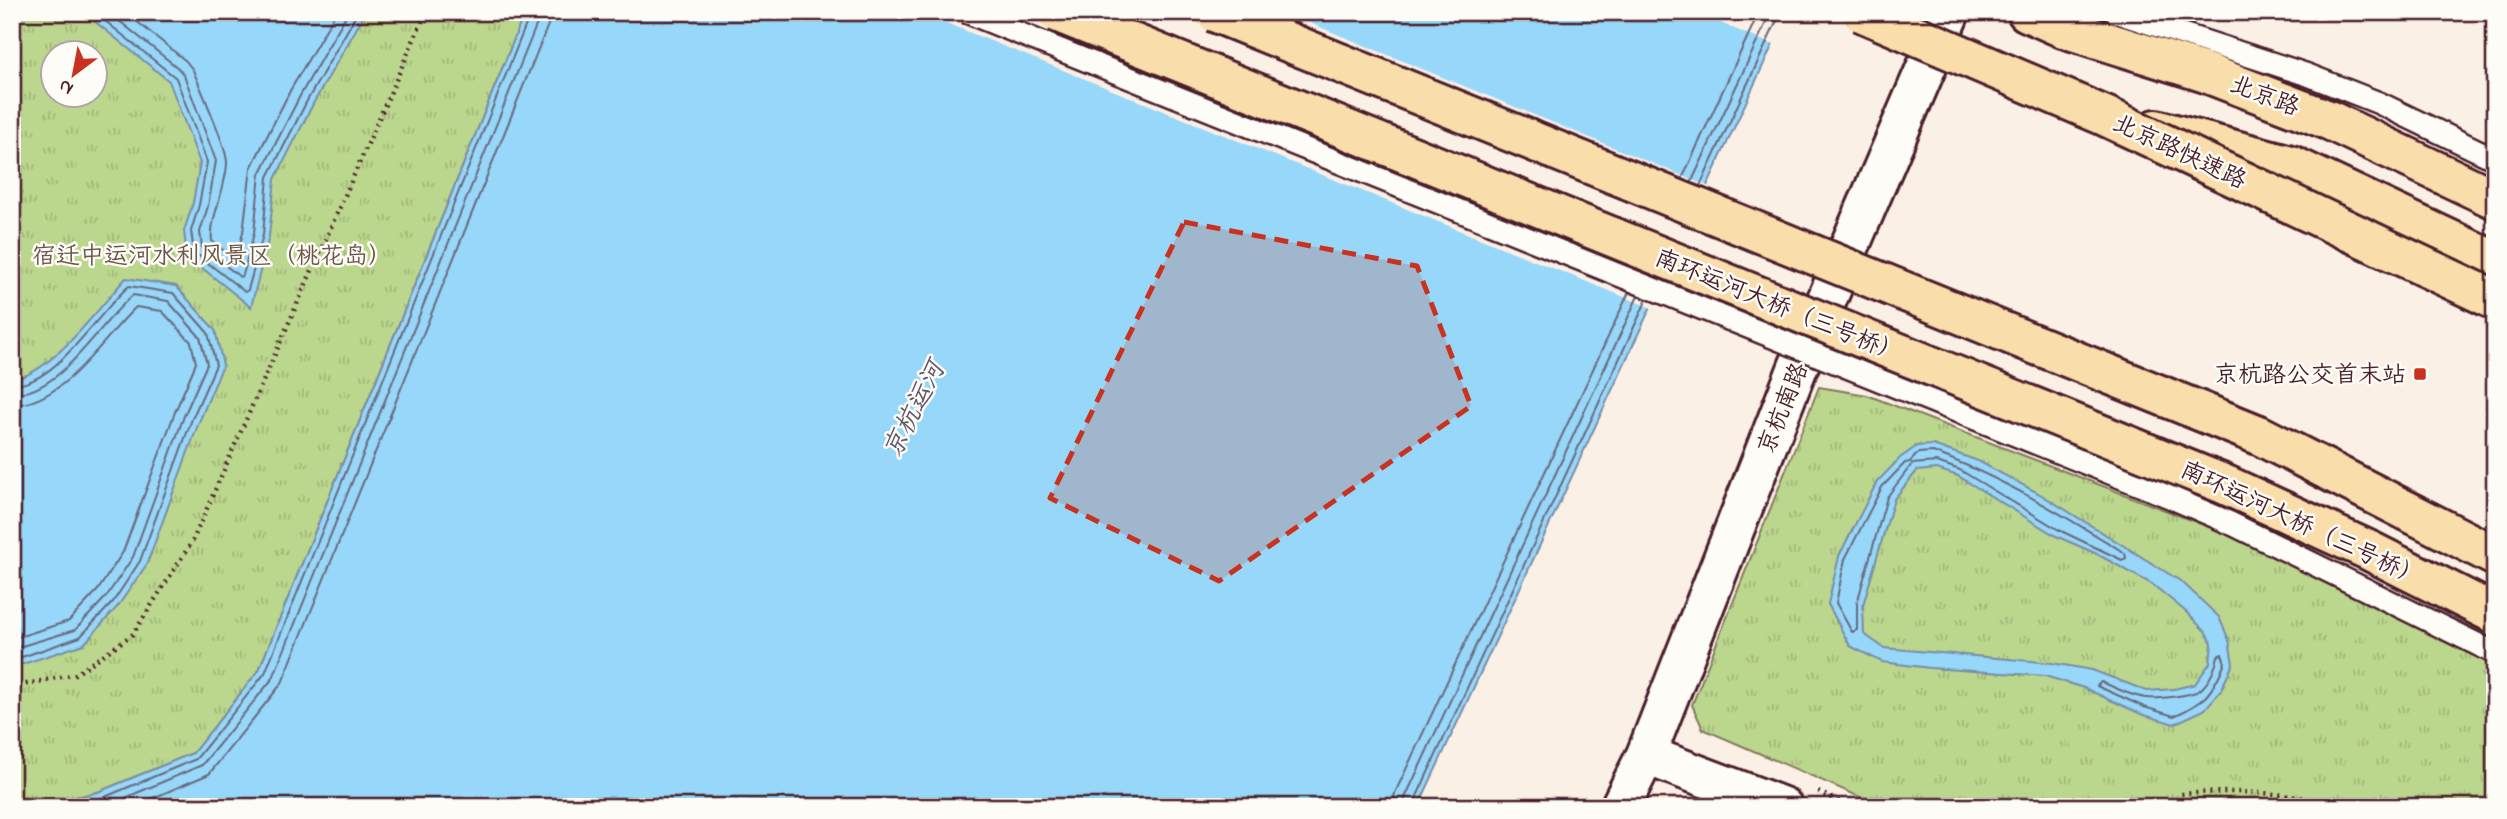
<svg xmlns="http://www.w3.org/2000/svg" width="2507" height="819" font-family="'Indie Flower','LXGW WenKai TC',sans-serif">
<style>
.grass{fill:url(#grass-tufts);stroke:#827a5c;stroke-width:2;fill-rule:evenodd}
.water{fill:#97d7f9;stroke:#788da7;stroke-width:2;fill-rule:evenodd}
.pier{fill:#fbf0e6}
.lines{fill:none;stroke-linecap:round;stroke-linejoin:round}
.shore{stroke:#69697d;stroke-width:2}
.lane-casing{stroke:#4a1f2b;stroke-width:26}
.street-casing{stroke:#4a1f2b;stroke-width:44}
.secondary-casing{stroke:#4a1f2b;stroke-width:44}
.primary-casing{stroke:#4a1f2b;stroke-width:44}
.highway-casing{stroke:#4a1f2b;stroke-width:44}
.path{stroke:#4a1f2b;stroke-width:4.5;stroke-dasharray:2 5;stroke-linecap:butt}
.lane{stroke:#fdfcf7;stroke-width:21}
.street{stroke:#fdfcf7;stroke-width:38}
.secondary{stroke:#fdfcf7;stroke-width:38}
.primary{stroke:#f9ddab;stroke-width:38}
.highway{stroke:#f9ddab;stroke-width:38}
.lane-bridge-casing{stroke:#4a1f2b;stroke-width:26;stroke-linecap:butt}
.primary-bridge-casing{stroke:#4a1f2b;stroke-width:44;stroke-linecap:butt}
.highway-bridge-casing{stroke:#4a1f2b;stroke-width:44;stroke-linecap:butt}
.lane-bridge{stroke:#fdfcf7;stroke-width:21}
.primary-bridge{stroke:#f9ddab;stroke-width:38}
.highway-bridge{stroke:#f9ddab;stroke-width:38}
.marked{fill:#c8321e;fill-opacity:0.2;stroke:#c8321e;stroke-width:5;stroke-dasharray:14 9;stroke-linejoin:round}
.poi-dot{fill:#c8321e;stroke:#fdfcf7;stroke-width:2.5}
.labels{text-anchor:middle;stroke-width:5;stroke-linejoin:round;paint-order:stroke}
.street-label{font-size:24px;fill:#4a1f2b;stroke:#fdfcf7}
.park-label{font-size:24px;fill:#6c5648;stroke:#fdfcf7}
.poi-label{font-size:24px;fill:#4a1f2b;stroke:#fdfcf7;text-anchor:end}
.water-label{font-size:26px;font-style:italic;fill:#615669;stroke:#fdfcf7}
</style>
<defs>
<pattern id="grass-tufts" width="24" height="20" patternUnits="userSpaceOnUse" patternTransform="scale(1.75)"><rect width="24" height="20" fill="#bbd68d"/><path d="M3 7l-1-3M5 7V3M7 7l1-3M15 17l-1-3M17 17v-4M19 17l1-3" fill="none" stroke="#a2b77a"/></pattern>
</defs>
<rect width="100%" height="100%" fill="#fbf0e6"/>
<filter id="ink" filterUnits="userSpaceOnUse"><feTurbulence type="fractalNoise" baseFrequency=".0143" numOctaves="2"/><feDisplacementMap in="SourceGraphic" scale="14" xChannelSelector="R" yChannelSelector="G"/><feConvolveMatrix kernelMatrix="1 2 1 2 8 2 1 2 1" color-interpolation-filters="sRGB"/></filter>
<g filter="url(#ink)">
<path class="grass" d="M12,12H525L259,670L193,753L98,792L35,807H12ZM52,52H94V94H52Z
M1819,387L1867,395L2237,538L2495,665V807H1883L1703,729L1692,705Z"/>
<path class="water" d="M83,12H366L314,102L275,179L269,236L251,307L187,256L184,231L193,203L200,163L169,81Z
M525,12H1788L1418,807H35L98,792L193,753L259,670Z
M126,278L176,286L215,330L223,365L199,422L147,564L118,606L84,644L23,664L12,665V379C49,377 101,305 126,278Z
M1933,445L1978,461L2040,494L2182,582L2219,617L2229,640L2233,664L2220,692L2204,710L2174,724L2141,714L2084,688L2045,676L1930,668L1882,662L1850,646L1828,604L1839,556L1877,482L1900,458L1917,446ZM1937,469L1958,476L2056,536L2095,553L2152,584L2185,611L2205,631L2212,643L2210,663L2195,684L2174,689L2147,691L2092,670L2052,663L1884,648L1864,634L1863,605L1894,499L1917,471Z"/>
<path class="pier" d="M919,12H1283L1710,187L1654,309Z
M1694,12H1792L1776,46Z"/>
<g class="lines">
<path class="shore" d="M94,12L176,78L207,162L199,205L191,231L194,252L245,292L248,290L263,235L268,177L308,99L358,12
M108,12L178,68L184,75L216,161L208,206L200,232L202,247L240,277L243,275L254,233L260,174L301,94L348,12
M125,12L186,61L193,70C201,90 226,144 227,162C227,187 209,219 212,241L234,259L237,257L243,232L251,168L291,89L336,12
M1682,179L1759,12
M1691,183L1771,12
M1700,186L1781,12
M12,385C56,386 98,312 129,286L173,293L208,333L216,365L192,419L140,561L113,602L80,637L22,657L12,658
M12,394C62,394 98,324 133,295L168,301L200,337L207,364L184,416L133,557L106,597L75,630L12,649
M12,405C64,404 102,339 136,307L162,311L191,342L196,363L175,412L123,552L98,590L69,621L12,639
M1933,452C2001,477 2063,515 2125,553L2126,558L2122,560L2059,530L1960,470L1937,462L1912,464L1887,497L1857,603V630L1852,632L1836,603L1845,559L1882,487L1905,463L1910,462L1918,453Z
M2222,654L2225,663C2211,695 2205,702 2174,716L2144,707L2097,686L2101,682C2115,687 2132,697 2147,698C2158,699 2193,696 2201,689C2210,681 2216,667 2218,656Z
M67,807L100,799L196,759L265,673L531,12
M104,807L202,765L273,678L538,21L539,12
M132,807L209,774L282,683L548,25L550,12
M1392,807L1395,793L1629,292
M1403,807L1405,798L1638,296
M1412,807L1647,299"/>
<defs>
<path id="lane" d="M2115,12L2308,75L2379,103L2495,159"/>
<path id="street" d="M1646,755L1783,807"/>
<path id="secondary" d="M1620,807L1646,755L1798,367L1950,12"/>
<path id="primary" d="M2027,12L2063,28L2206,73L2331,121L2495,199"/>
<path id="highway" d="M2156,129L2291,165L2495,261
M2259,435L2495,556"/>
</defs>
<use href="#lane" class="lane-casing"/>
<use href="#street" class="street-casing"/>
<use href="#secondary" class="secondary-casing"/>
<use href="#primary" class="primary-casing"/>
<use href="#highway" class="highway-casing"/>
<path class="path" d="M12,687L76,674L133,634L193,540L426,12
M1818,792L1852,807
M2177,807L2181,794C2234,790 2289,791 2340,807"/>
<use href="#lane" class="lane"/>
<use href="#street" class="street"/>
<use href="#secondary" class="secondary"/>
<use href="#primary" class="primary"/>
<use href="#highway" class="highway"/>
<defs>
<path id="lane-bridge" d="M966,12L2172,498L2230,523L2495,653"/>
<path id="primary-bridge" d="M1056,12L2226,485L2368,550L2495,614"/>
<path id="highway-bridge" d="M1214,12L2259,435
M1861,12L2105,116L2495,300"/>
</defs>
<use href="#lane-bridge" class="lane-bridge-casing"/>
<use href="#primary-bridge" class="primary-bridge-casing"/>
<use href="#highway-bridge" class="highway-bridge-casing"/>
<use href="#lane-bridge" class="lane-bridge"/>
<use href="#primary-bridge" class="primary-bridge"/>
<use href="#highway-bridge" class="highway-bridge"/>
</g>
</g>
<path class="marked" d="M1184,222L1417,266L1471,406L1219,581L1050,498Z"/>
<rect class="poi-dot" x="2413" y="367" width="14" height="14" rx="3.5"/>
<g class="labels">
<g class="street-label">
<text transform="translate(2265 95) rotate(21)" y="8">北京路</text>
<text transform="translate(2180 151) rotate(25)" y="8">北京路快速路</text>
<text transform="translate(1779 305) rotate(22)" y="8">南环运河大桥（三号桥）</text>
<text transform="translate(1782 408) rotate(-68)" y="8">京杭南路</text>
<text transform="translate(2302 523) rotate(25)" y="8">南环运河大桥（三号桥）</text>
</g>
<g class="park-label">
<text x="212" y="263">宿迁中运河水利风景区（桃花岛）</text>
</g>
<g class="poi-label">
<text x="2406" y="382">京杭路公交首末站</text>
</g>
<g class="water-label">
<text transform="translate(913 409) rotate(-63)" y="9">京杭运河</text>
</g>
</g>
<rect width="2507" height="819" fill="none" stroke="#fdfcf7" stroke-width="42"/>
<rect x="21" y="21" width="2465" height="777" fill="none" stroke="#4a1f2b" stroke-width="2.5" filter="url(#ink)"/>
<g transform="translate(74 74) rotate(212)"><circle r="33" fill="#fdfcf7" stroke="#b5a4a5" stroke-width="2"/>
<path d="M0-5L12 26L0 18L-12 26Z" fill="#c8321e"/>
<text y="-10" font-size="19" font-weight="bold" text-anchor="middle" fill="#4a1f2b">N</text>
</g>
</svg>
